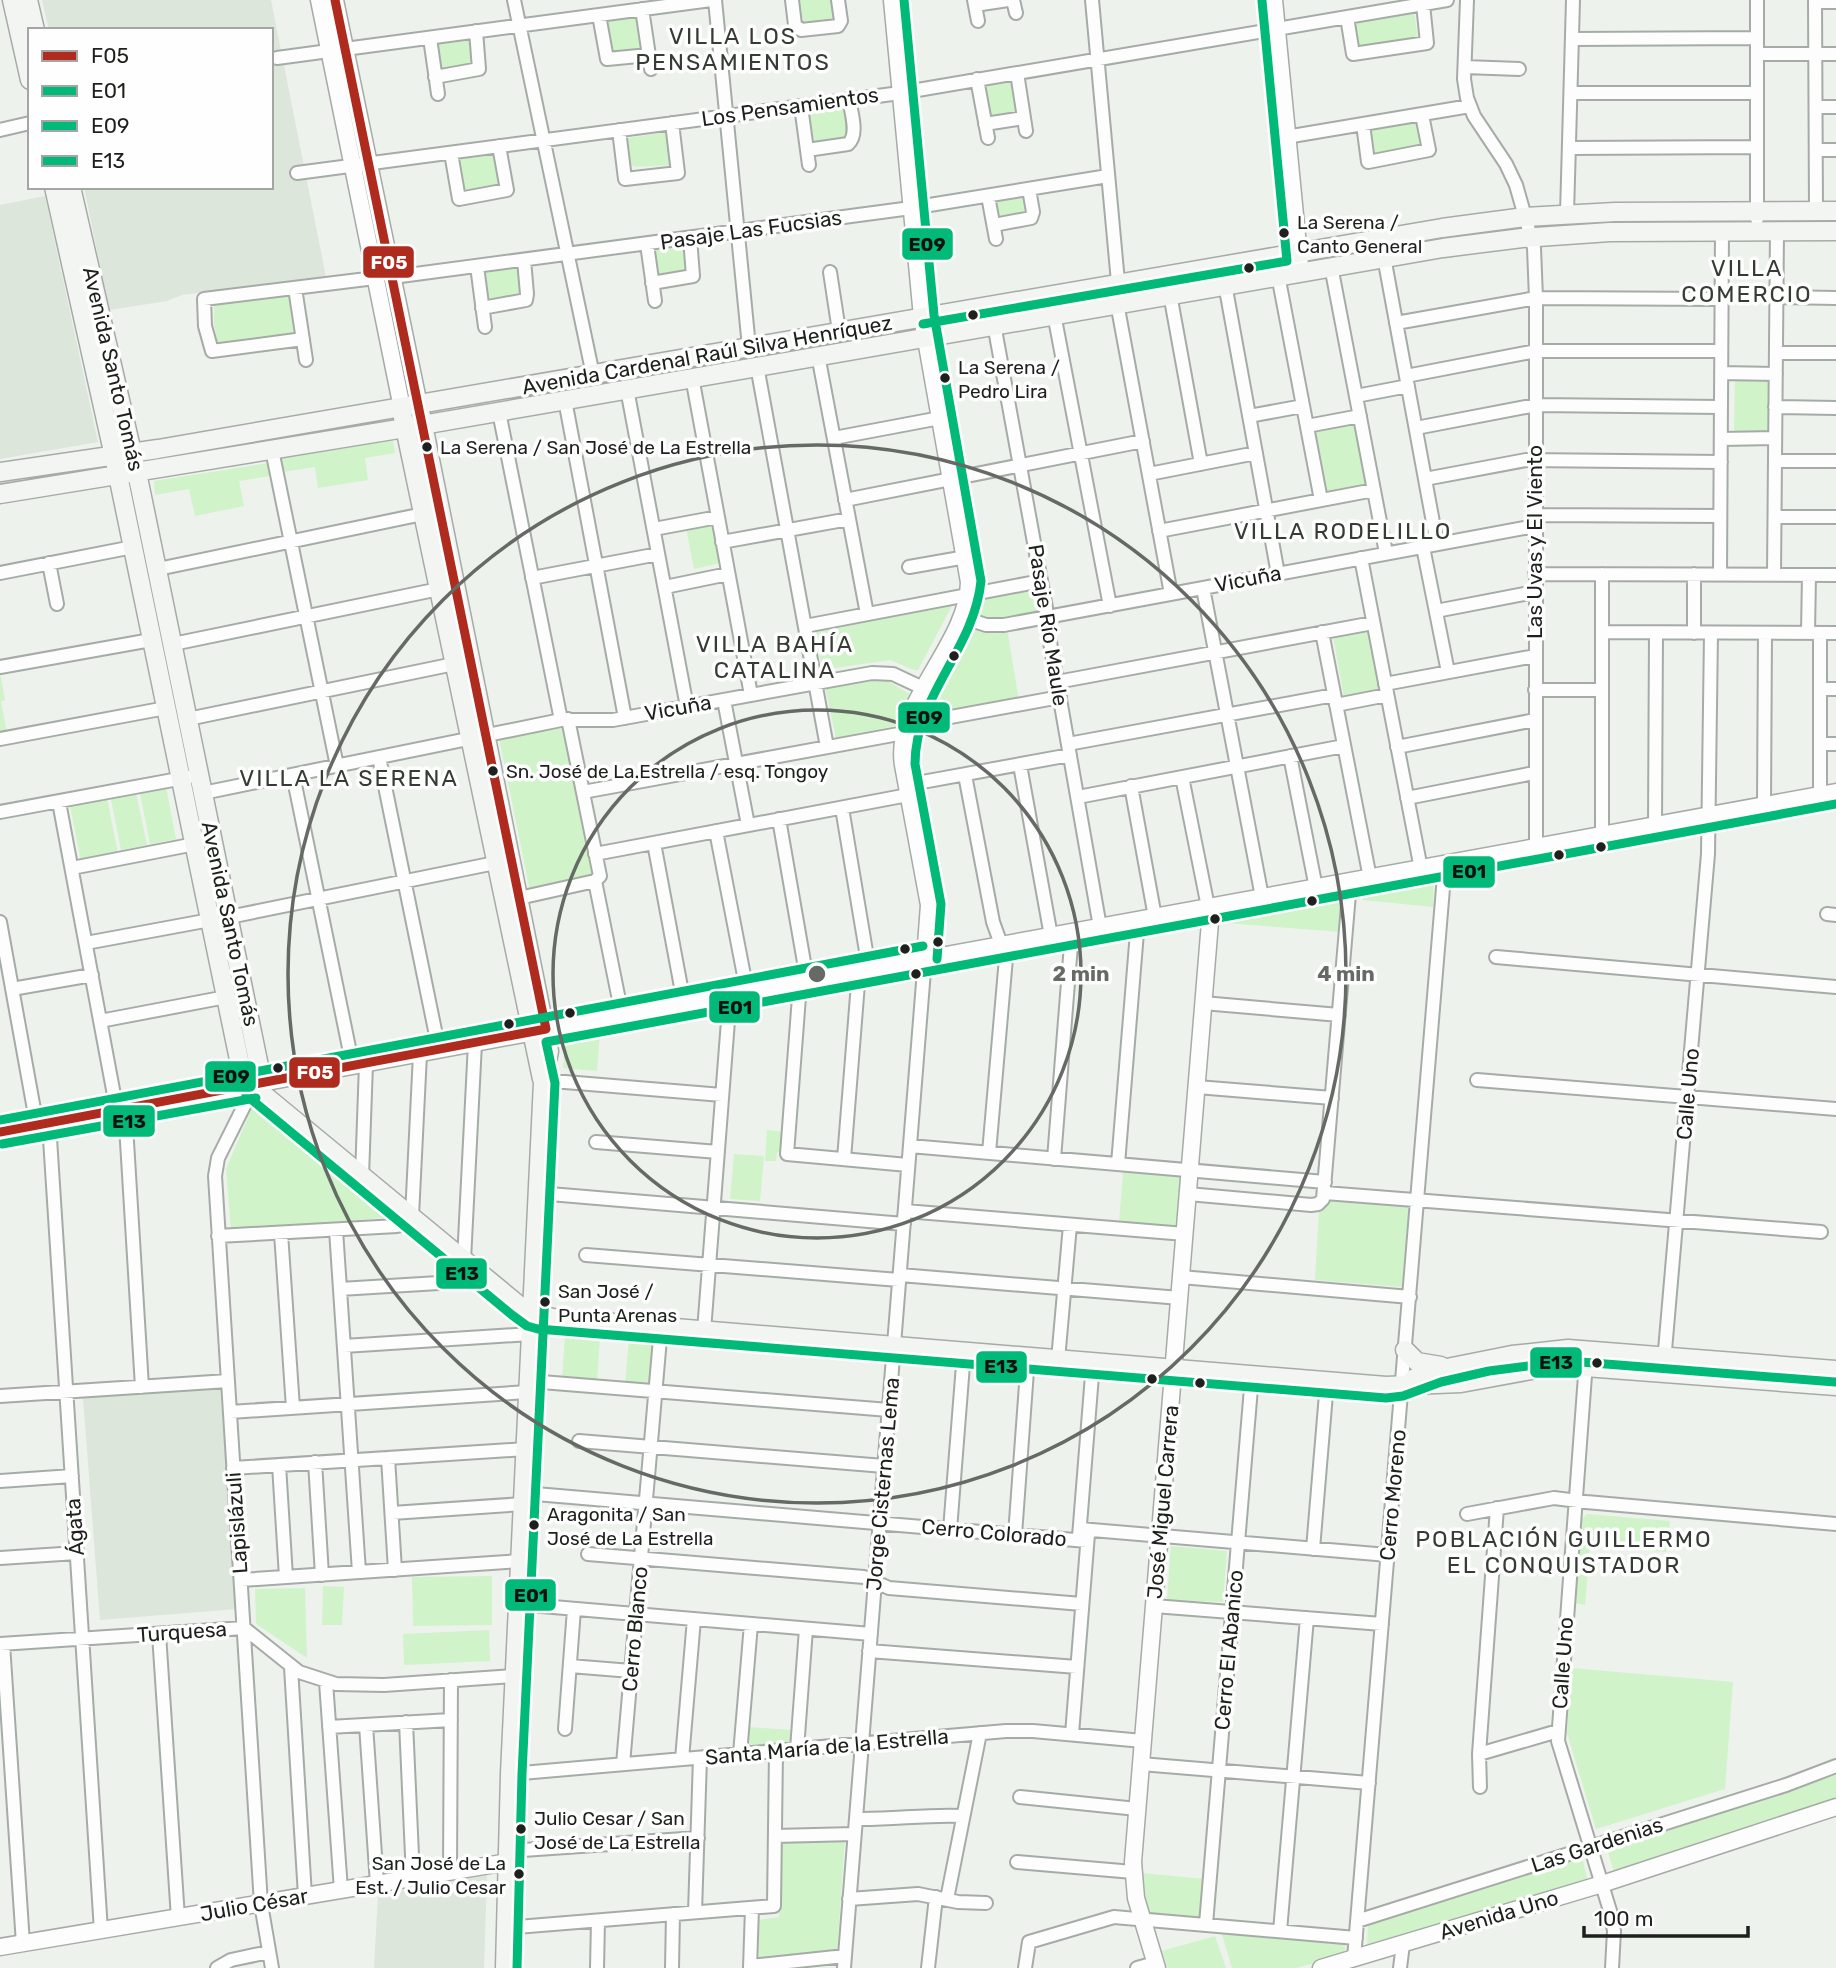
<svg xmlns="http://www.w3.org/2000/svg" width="1836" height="1968" font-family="Rubik,sans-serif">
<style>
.built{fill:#dce6da}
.green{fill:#d0f3ca}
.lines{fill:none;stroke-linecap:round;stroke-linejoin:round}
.minor-casing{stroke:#a7aba7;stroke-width:16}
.tertiary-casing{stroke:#a7aba7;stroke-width:19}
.secondary-casing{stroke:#a7aba7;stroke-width:21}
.minor{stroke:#fcfdfc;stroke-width:12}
.tertiary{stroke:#fcfdfc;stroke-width:16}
.secondary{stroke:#f3f5f2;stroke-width:18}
.bus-1-casing{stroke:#fefefe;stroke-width:14}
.bus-2-casing{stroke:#fefefe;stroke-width:14}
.bus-3-casing{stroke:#fefefe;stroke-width:14}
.bus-4-casing{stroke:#fefefe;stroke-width:14}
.bus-1{stroke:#af2b1e;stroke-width:9}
.bus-2{stroke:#01ba7a;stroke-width:9}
.bus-3{stroke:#01ba7a;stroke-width:9}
.bus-4{stroke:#01ba7a;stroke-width:9}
.ring{fill:none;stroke:#666a65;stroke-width:3.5}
.bus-dot{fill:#1d201c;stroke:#fefefe;stroke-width:2.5}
.labels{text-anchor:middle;stroke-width:7;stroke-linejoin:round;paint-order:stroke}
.bus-label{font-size:19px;fill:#1d201c;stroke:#fefefe;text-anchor:start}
.street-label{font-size:21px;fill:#1d201c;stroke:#fefefe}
.neighbourhood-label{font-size:23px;letter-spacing:2px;fill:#363c34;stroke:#fefefe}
.centre{fill:#666a65;stroke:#fefefe;stroke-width:3.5}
.ring-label{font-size:21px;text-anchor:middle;font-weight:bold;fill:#666a65;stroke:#fefefe;stroke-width:7;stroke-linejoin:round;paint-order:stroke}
.line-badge{stroke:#fefefe;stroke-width:2.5}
.badge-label{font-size:19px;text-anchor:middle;font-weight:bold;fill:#fff}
.pale-badge-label{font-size:19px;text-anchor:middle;font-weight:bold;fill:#111}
</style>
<rect width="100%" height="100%" fill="#edf2ec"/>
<path class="built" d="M42,0H271L326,277L182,295L167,301L109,310L84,187H271V30H49Z
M45,196L98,442L0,459V205Z
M220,1388L237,1609L100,1620L83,1398Z
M487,1873L484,1968H374L378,1895Z"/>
<path class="green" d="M796,0H836L838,20L798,24Z
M1414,9L1418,40L1358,48L1353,18Z
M638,14L645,46L641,54L612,57L602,19Z
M470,35L478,66L438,71L434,44L437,39Z
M1012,80L1015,83L1020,109C1013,117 997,119 987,115L984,88L986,85Z
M846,107L852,135L848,140L816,147L809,139L804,113Z
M1418,122L1423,152L1376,159L1371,130Z
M668,132L671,165L636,167L631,165L627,138Z
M497,154L502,179L498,185L469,191L462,187L457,160Z
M1023,192L1030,212L999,221L993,216L995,196Z
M688,243L692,270L660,279L655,276L652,249Z
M518,265L524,296L488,305L481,270Z
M291,293L296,333L218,343L214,325V303Z
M1735,377H1768V432H1734Z
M1354,423L1366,485L1325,494L1313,432Z
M392,436L395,453L365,458L368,480L318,488L315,467L283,472L280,456Z
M268,463L270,476L239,481L244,506L195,516L189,489L155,495L154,481Z
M713,523L721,563L694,569L686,528Z
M1035,586L1039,589L1040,612C1019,617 989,630 973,611V599Z
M954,602L918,670H914L890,660L822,670L815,627Z
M966,626L989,632L1007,628L1019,701L920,717Z
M1370,629L1383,690L1344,698L1333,636Z
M0,671L5,700L1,702L7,733L0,734Z
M883,678L911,695L900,725L836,738L825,687Z
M564,728L594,873L592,876L530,891L499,738Z
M166,787L176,839L150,844L140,793Z
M136,793L147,845L121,850L111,799Z
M107,798L118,854L81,861L70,806Z
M1434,882L1433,907L1363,900L1364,895Z
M1343,899L1341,932L1226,923L1227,918Z
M600,1032L597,1071L563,1068L566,1038Z
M255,1101L395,1217L231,1230L226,1169Z
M767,1130L785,1132L784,1152H777L776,1161H765Z
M734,1154L764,1156L760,1201L730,1199Z
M1123,1172L1180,1177L1176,1228L1119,1223Z
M1328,1200L1409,1207L1402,1287L1315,1280L1319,1210Z
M565,1335L600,1338L597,1382L562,1380Z
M629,1338L655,1340L651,1386L625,1384Z
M1587,1514L1670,1521L1666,1552L1590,1547L1585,1605L1574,1603L1582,1519Z
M1171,1546L1227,1551L1223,1602L1167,1600Z
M492,1576V1625L413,1626L412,1577Z
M323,1586L344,1587L342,1625H322Z
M305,1588L307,1658L256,1624L255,1589Z
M489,1630L490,1661L404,1665L403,1634Z
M1571,1668L1733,1682L1725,1789L1596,1829L1567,1733Z
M748,1727L794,1730V1743L746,1746Z
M1836,1775V1802L1615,1875L1606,1846Z
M845,1838L837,1952L759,1959L758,1920L779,1917V1841Z
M1582,1855L1588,1884L1367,1948L1368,1921Z
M1141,1873L1206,1879L1203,1916L1200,1919L1152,1916L1149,1913Z
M1221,1931L1345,1942V1955L1296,1968H1232Z
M1215,1936L1226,1968H1168L1162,1951Z"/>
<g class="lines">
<defs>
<path id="minor" d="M514,0L593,375
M715,0L749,347
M792,0L795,25L801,30L838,26L841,21L838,0
M974,0L978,21
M1013,0L1016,13
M1092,0L1118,282
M1467,0L1464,79L1467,98L1474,116L1506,164L1516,185L1534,248L1536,298V848
M1757,0V219
M1815,0L1816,211
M1815,2H1836
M975,5L1008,0
M642,9L651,69
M599,15L607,59L649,55
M1347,17L1353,54L1427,43L1423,4
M430,38L438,94
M1572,39L1757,38
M345,49L711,0
M1757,54H1836
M277,58L329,51
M1465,67L1519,69
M1017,73L1026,131
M435,77L479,69L476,31
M977,79L988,138
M1571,93H1757
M801,106L809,165
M1816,107H1836
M985,124L1024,118
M1363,124L1368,162L1429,150L1422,115
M0,130L30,123
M619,130L625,179L678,173L672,123
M1286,137L1470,106
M1569,148L1757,147
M807,150L848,144C859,135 851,112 849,99
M1816,150H1836
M451,153L459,199L507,190L499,146
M297,173L900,93L1447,0
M988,196L996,239
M1567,214L1573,0
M994,225L1031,218L1033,212L1029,189
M647,244L655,301
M1384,257L1437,544
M477,266L485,327
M1331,266L1386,553
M830,272L839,331
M1278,275L1321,500
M393,277L911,208L1108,176
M652,283L693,276L690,238
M1225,284L1278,574
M295,288L306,360
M1170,294L1201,464
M1776,297L1836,298
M1117,303L1171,594
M482,308L526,300L527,294L524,260
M1054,314L1110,606
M1396,323L1536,298L1721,299
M994,324L1046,608L1047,625L1100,927
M303,339L212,351L205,326L204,299L375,278
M1776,353H1836
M818,355L867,614
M757,366L827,747
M1721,373L1776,374
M1406,376L1536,351H1721
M692,377L751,695
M627,389L687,707
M1356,396L1408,386
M565,400L625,718
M1775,407L1836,408
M499,412L561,720
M1249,416L1303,406
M1307,426L1360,416
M1416,428L1536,405L1721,407
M834,438L940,418
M1721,439L1775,438
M272,450L337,766
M1775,461H1836
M1149,474L1256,453
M1425,479L1526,460L1721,462
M845,500L1143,441
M1535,515L1720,516
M1775,517H1836
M654,529L718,517
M1159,531L1374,490
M722,542L849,519
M1423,547L1448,672
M1361,558L1421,869
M49,563L57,604
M909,567L966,557
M158,569L423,514
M0,573L133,547
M1535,574L1836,575
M1720,574L1722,230
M1774,574L1777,231
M532,578L658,554
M665,587L728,574
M1203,588L1262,897
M1436,611L1535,592
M962,617L986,625H1004L1535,526
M805,626L1041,581
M1322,632L1370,878
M1602,632L1836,633
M1694,633V574
M1808,633L1809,575
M1820,633V795
M173,644L439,589
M0,667L151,640
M1057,682L1373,623
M1385,684L1535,656
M1820,689H1836
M1535,690H1602
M724,700L748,825
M1336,705L1387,695
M188,719L454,664
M907,725L1060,697
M0,739L166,708
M1068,744L1334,695
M1820,744H1836
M1397,747L1535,720
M1290,756L1316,888
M379,757L439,1050
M1020,765L1051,936
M293,775L353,1067
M965,775L993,922L1006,958L989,1153
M1182,777L1208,907
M906,785L1070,755
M1131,786L1155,917
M583,792L904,733
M203,793L561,720H613L872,673L893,674L925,689
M1078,797L1344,746
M1407,798L1534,773
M59,802L117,1111
M1764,806L1765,633
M842,808L869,969
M0,812L189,777
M779,819L805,968L799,997L787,1154L908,1165
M1655,826L1656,633
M716,831L747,991
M1602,836V574
M654,843L684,1003
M595,854L908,795
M72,868L195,844
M595,881L622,1015
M519,898L595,881L600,876L568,719
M1827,914L1836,915
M229,917L495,863
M0,922L37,1126
M86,943L210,920
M1496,957L1836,987
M12,989L92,975
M1203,1003L1339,1015
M100,1021L226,997
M1477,1080L1836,1109
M543,1082H565L722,1095
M254,1086L218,1158L215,1176L261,1904L272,1968
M1197,1087L1332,1098
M125,1109L142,1387
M49,1123L101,1931
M596,1142L718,1152
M910,1146L1325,1182
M844,1159L859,971
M1054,1159L1072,932
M1118,1164L1138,920
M362,1176L366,1064
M538,1193L904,1224
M1325,1193L1821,1232
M1188,1194L1311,1205L1318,1204L1323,1199L1350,882
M905,1211L1185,1234
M336,1230L359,1572
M281,1233L293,1408
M218,1236L397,1226L406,1224L412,1216L420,1054
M586,1255L899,1280
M464,1260L475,1043
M900,1275L1180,1298
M1181,1277L1410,1297
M340,1289L488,1280
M704,1331L730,995
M344,1346L531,1334
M1058,1360L1070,1225
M1586,1362L1558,1741L1611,1914L1614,1931L1612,1968
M1664,1362L1708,854L1711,633
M529,1381L889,1410
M0,1396L228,1381
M230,1412L528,1392
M579,1441L884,1466
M388,1458L395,1570
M315,1462L322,1575
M279,1465L286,1577
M233,1468L526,1449
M0,1481L72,1476
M524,1493L1087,1541
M392,1513L523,1504
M1467,1514L1554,1498L1586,1502L1836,1524
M1080,1529L1388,1555
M950,1530L964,1352
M1015,1535L1028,1357
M1079,1537L1093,1363
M1313,1549L1327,1382
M588,1554L864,1577L889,1588L1082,1604
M0,1558L77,1553
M241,1580L520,1561
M518,1604L871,1634
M1154,1606L1382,1624
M159,1634L178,1918
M0,1644L244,1628L299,1672L336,1684L384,1685L515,1676
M3,1644L23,1944
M869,1651L1077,1667
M570,1666L631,1671
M291,1667L305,1896
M326,1682L341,1890
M406,1722L413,1878
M366,1725L377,1884
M329,1727L451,1720
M565,1729L574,1609
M1072,1734L1088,1534
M797,1749L806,1629
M740,1754L751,1624
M1479,1754L1558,1731
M682,1759L694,1619
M623,1764L661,1327
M1141,1764L1369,1783
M510,1774L1006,1731H1033L1143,1741
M1480,1787L1479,1754L1497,1508
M1020,1797L1137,1809
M856,1819C892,1820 927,1814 963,1816
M775,1836L854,1834
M508,1851L698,1838
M1017,1862L1133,1872
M450,1872L451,1680
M849,1899L918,1894L958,1902L986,1903
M947,1899L980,1733
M695,1912L700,1758
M1357,1921L1786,1785L1836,1766
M1206,1924L1252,1376
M506,1928L774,1906L776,1751
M1280,1931L1307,1618
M1354,1958L1445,864
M750,1966L845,1956
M217,1968L231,1960L269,1952
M597,1968L598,1921
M672,1968L673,1914
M750,1968L752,1908
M844,1968L925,958
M928,1968L936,1897
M1025,1968L1029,1942L1114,1917L1356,1938
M1137,1968L1155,1963
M1400,1968L1403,1944"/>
<path id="tertiary" d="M319,0L402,408
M335,0L419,405
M892,0L922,317L969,582C968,644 893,703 903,765L929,905L925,958
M1274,0L1300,266
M0,1132L859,971L1836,792
M0,1947L508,1862
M1157,1968L1136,1898L1133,1862L1210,922L1208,907
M1321,1968L1602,1884L1836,1807"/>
<path id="secondary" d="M12,0L30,80
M28,0L35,30
M54,187L114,456L242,1074L247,1081L527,1312L553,1318L1386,1386L1461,1383L1542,1368L1572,1366L1836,1386
M71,187L140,487L260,1071L254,1086
M421,415L549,1051L543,1082L510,1774L505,1968
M403,418L542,1079
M0,472L158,449L1442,228L1525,217L1615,212L1836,211
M0,494L405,428L1443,248L1522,238L1610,232L1836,231
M1405,1350L1417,1362L1441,1366
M1413,1379L1437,1370L1512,1355L1568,1349L1836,1370"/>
</defs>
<use href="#minor" class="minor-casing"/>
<use href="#tertiary" class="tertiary-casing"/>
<use href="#secondary" class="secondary-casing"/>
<use href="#minor" class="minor"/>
<use href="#tertiary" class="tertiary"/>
<use href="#secondary" class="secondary"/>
<defs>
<path id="bus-1" d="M0,1132L546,1029L335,0"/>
<path id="bus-2" d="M517,1968L522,1774L555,1083L546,1042L1836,804"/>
<path id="bus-3" d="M904,0L934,315L981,581C974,650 915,695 915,764L941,904L937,959
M923,324L1287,261L1262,1
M0,1120L923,946"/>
<path id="bus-4" d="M246,1095L512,1315L527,1326L538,1329L1386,1398L1403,1396L1441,1382L1489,1371L1568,1361L1835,1382
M2,1144L256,1098"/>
</defs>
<use href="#bus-1" class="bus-1-casing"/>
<use href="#bus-2" class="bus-2-casing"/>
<use href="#bus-3" class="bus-3-casing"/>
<use href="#bus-4" class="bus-4-casing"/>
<use href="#bus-1" class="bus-1"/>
<use href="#bus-2" class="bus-2"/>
<use href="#bus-3" class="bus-3"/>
<use href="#bus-4" class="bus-4"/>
</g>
<g class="ring">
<circle cx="817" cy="974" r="264"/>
<circle cx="817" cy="974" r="529"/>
</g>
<g class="bus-dot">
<circle cx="1284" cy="233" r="6"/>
<circle cx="1249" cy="268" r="6"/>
<circle cx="973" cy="315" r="6"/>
<circle cx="945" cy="378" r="6"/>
<circle cx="427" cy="447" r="6"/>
<circle cx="954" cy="656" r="6"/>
<circle cx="493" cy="771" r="6"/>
<circle cx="1601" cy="847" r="6"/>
<circle cx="1559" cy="855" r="6"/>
<circle cx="1312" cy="901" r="6"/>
<circle cx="1215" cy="919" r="6"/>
<circle cx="938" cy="942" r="6"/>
<circle cx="905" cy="949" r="6"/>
<circle cx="916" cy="974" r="6"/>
<circle cx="570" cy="1013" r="6"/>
<circle cx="509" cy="1024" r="6"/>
<circle cx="278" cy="1068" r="6"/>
<circle cx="545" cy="1302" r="6"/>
<circle cx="1597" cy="1363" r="6"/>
<circle cx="1152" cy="1379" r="6"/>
<circle cx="1200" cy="1383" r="6"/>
<circle cx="534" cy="1525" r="6"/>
<circle cx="521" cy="1829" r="6"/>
<circle cx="519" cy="1874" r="6"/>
</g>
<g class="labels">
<g class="bus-label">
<text x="1297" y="229">La Serena /<tspan x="1297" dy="24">Canto General</tspan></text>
<text x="958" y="374">La Serena /<tspan x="958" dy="24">Pedro Lira</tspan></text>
<text x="440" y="454">La Serena / San José de La Estrella</text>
<text x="506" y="778">Sn. José de La.Estrella / esq. Tongoy</text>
<text x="558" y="1298">San José /<tspan x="558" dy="24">Punta Arenas</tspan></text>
<text x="547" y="1521">Aragonita / San<tspan x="547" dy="24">José de La Estrella</tspan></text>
<text x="534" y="1825">Julio Cesar / San<tspan x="534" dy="24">José de La Estrella</tspan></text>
<text x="506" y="1870" text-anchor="end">San José de La<tspan x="506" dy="24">Est. / Julio Cesar</tspan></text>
</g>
<g class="street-label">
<text transform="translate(790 107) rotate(-8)" y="7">Los Pensamientos</text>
<text transform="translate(751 230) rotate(-8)" y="7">Pasaje Las Fucsias</text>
<text transform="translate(707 355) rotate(-10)" y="7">Avenida Cardenal Raúl Silva Henríquez</text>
<text transform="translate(113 369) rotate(77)" y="7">Avenida Santo Tomás</text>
<text transform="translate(1535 542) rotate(-90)" y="7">Las Uvas y El Viento</text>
<text transform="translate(1248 579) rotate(-11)" y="7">Vicuña</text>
<text transform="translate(1048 625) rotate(81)" y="7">Pasaje Río Maule</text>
<text transform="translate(678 708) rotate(-10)" y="7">Vicuña</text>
<text transform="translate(230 924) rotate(78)" y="7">Avenida Santo Tomás</text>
<text transform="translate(1688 1094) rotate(-85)" y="7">Calle Uno</text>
<text transform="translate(883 1484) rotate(-85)" y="7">Jorge Cisternas Lema</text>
<text transform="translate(1393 1495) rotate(-85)" y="7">Cerro Moreno</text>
<text transform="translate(1163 1502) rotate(-85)" y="7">José Miguel Carrera</text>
<text transform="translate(237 1523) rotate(-94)" y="7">Lapislázuli</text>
<text transform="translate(75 1527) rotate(-94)" y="7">Ágata</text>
<text transform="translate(994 1533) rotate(5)" y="7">Cerro Colorado</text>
<text transform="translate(635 1629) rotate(-85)" y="7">Cerro Blanco</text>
<text transform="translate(182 1632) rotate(-4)" y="7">Turquesa</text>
<text transform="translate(1229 1650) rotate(-85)" y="7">Cerro El Abanico</text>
<text transform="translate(1563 1663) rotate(-86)" y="7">Calle Uno</text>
<text transform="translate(827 1747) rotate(-5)" y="7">Santa María de la Estrella</text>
<text transform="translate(1597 1845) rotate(-18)" y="7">Las Gardenias</text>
<text transform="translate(254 1905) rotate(-10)" y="7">Julio César</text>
<text transform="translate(1499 1915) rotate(-17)" y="7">Avenida Uno</text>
</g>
<g class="neighbourhood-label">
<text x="733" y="44">VILLA LOS<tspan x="733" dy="26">PENSAMIENTOS</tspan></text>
<text x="1747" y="276">VILLA<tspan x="1747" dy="26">COMERCIO</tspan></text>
<text x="1343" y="539">VILLA RODELILLO</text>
<text x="775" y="652">VILLA BAHÍA<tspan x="775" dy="26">CATALINA</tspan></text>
<text x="349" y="786">VILLA LA SERENA</text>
<text x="1564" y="1547">POBLACIÓN GUILLERMO<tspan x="1564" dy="26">EL CONQUISTADOR</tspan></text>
</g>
</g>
<circle cx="817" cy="974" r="10" class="centre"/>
<g class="ring-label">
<text x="1081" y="981">2 min</text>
<text x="1346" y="981">4 min</text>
</g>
<g class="line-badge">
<rect x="901" y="227" width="53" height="34" rx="7" fill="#01ba7a"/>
<rect x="362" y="245" width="53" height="34" rx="7" fill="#af2b1e"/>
<rect x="897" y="701" width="54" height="33" rx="7" fill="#01ba7a"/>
<rect x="1442" y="855" width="54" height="34" rx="7" fill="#01ba7a"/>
<rect x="708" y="990" width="53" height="34" rx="7" fill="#01ba7a"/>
<rect x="288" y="1056" width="53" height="33" rx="7" fill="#af2b1e"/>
<rect x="204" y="1060" width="53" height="33" rx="7" fill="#01ba7a"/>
<rect x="102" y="1104" width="54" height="34" rx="7" fill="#01ba7a"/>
<rect x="435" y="1257" width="53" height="33" rx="7" fill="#01ba7a"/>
<rect x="1529" y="1346" width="54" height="33" rx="7" fill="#01ba7a"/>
<rect x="975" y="1350" width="53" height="34" rx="7" fill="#01ba7a"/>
<rect x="504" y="1578" width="53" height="34" rx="7" fill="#01ba7a"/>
</g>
<g class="badge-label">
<text x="389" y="269">F05</text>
<text x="315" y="1079">F05</text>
</g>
<g class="pale-badge-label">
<text x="927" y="251">E09</text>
<text x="924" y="724">E09</text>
<text x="1469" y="878">E01</text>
<text x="735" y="1014">E01</text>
<text x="231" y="1083">E09</text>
<text x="129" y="1128">E13</text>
<text x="462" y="1280">E13</text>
<text x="1556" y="1369">E13</text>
<text x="1001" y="1373">E13</text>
<text x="531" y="1602">E01</text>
</g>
<rect x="28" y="28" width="245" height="161" fill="#fefefe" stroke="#a4a5a4" stroke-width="2"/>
<rect x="42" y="51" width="35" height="10" fill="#af2b1e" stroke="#a4a5a4" stroke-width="2"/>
<text x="91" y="63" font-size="21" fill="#1d201c">F05</text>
<rect x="42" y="86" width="35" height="10" fill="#01ba7a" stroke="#a4a5a4" stroke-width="2"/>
<text x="91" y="98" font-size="21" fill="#1d201c">E01</text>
<rect x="42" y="121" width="35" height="10" fill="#01ba7a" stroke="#a4a5a4" stroke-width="2"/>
<text x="91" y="133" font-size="21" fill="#1d201c">E09</text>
<rect x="42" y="156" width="35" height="10" fill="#01ba7a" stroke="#a4a5a4" stroke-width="2"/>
<text x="91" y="168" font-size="21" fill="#1d201c">E13</text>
<path d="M1584 1926v10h164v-10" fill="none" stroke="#1d201c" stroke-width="3.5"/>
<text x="1594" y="1926" font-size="21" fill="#1d201c" stroke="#fefefe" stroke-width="5" paint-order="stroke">100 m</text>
</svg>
